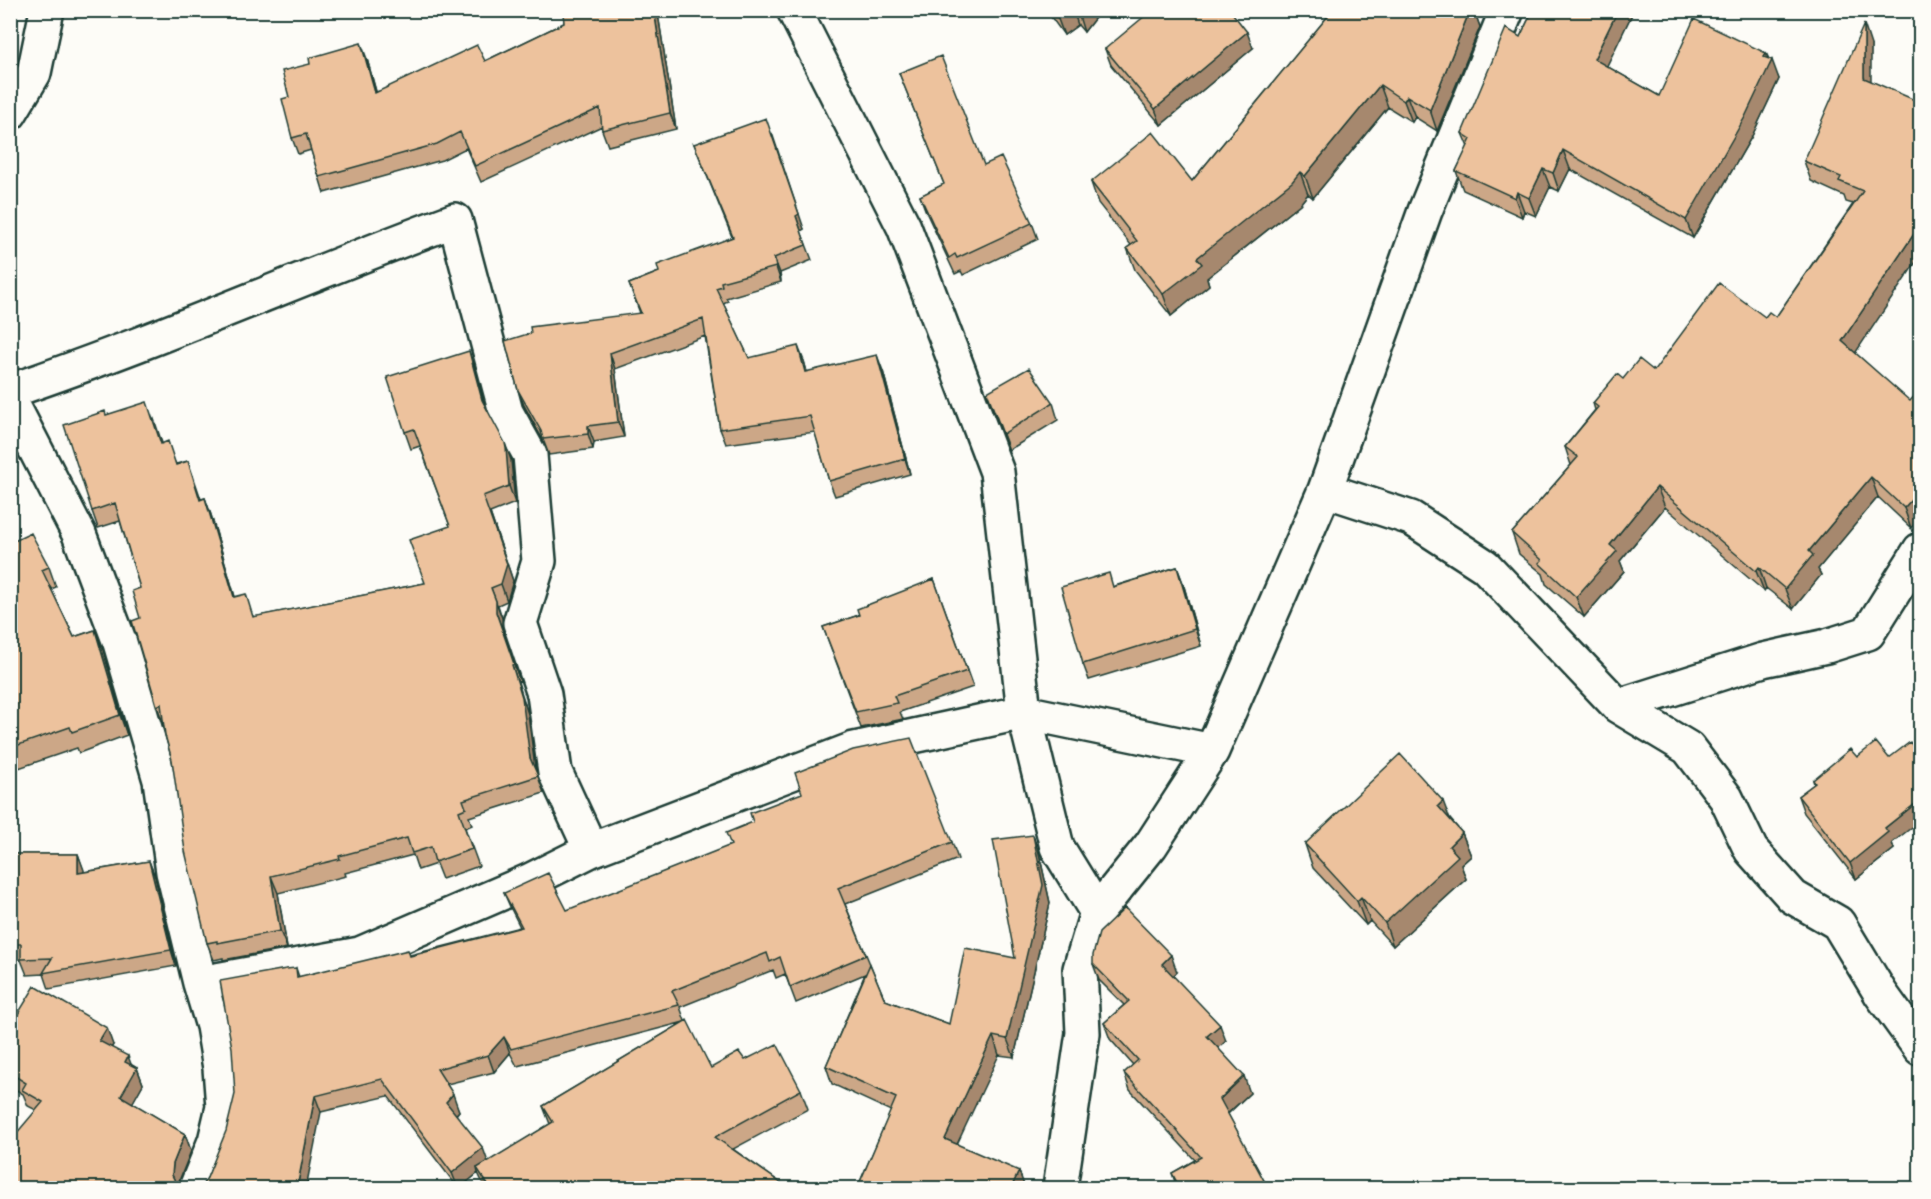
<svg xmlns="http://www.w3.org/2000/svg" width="1931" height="1199" font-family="Kalam,sans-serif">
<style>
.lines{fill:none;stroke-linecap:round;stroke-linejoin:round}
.minor-casing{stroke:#1f3d34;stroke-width:38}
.minor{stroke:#fdfcf7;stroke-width:33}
.wall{fill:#cca787;stroke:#1f3d34;stroke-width:1.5;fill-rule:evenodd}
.shaded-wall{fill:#a6886e;stroke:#1f3d34;stroke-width:1.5}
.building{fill:#edc29d;stroke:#1f3d34;stroke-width:1.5}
</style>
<rect width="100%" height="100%" fill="#fdfcf7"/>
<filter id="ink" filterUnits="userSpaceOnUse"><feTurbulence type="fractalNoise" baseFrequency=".0167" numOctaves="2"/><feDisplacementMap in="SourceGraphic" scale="12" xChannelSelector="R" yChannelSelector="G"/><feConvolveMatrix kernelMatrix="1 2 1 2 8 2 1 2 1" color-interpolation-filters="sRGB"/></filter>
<g filter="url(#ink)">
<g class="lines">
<defs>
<path id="minor" d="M794,10L904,227L997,472L1024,712L1057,847L1097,912L1080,969L1083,1033L1060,1188
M10,113L34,73L47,10
M10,391C161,340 306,275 455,220L506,412L530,455L539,561L520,623L544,694L555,772L591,850
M10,400L79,534L120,643L160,780L173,872L200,983L360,954L529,881L591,850L854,749L1024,712L1212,751L1325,490L1411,518L1485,566L1618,706L1688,748L1726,798L1751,850L1793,897L1838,923L1881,994L1920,1048
M1325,490L1425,211L1507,10
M1618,706L1763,660L1827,646L1868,633L1920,550
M1097,912L1151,845L1212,751
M196,1188L215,1141L223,1107L220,1068L213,1026L200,983"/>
</defs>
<use href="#minor" class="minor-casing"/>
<use href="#minor" class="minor"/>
</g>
<path class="wall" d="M563,10H669L658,14L676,129L608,146L602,130V126L481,182L466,148L442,160L324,193L311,150L298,154L292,138L289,97L310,64L367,59L376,92L485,61L564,23Z
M1046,10H1101L1084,32L1078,25L1064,35Z
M1333,10H1474L1480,27L1437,131L1415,117L1412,122L1388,107L1313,198L1308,194L1300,204L1207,278L1209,285L1171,316L1135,270L1127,248L1131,245L1098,203L1091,182L1192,181Z
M1533,10H1634L1606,66L1659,96L1766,53L1779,79L1752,136L1693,238L1570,169L1559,191L1550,187L1536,216L1524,211L1522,217L1463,190L1456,171L1468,147L1462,133L1520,37Z
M1871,45L1856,353L1911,528L1878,497L1818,569L1821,575L1793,609L1766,588L1764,591L1665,507L1620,561L1624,571L1584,617L1546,584L1543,574L1519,554L1512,533L1571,465L1565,447L1595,410L1593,403L1623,379L1654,371L1765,317H1776L1853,204L1846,202L1844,196L1811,181L1804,161Z
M1253,48L1161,125L1111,65L1105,49Z
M899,73L984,165L1032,223L1038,239L963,275L961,271L955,274L926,212L920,196L944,184Z
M694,144L804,229L801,231L812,260L780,273L781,282L726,298L728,301L723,303L749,358L804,361L807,372L883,371L910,474L835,496L829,481L815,432L726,444L720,429L705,336L615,369L624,437L594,442L593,449L549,455L544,442L524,405L518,390L640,313L629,284L659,272L732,237Z
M475,368L485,406L511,460L512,465L515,503L490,513L513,581L507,601L498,605L502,618V629L520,681L518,682L528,714L536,771L544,793L469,817L472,825L465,828L479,866L442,879L436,864L418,870L413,855L345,873L346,876L278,893L287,948L223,960V958L214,960L207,943L172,760L164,723H163L157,706L140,618V588L120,521L98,528L92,511L154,419L162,443L176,464L188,461L201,499L205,498L211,515L235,597L254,617L425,583L450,526L420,446L411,449L405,432Z
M987,392L1053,403L1058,420L1009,450Z
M10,543L49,567L56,587L51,589L74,637L95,630L103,650L127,735L79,753L77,748L10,771Z
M1177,567L1183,583L1201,646L1089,680L1083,664L1114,586Z
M934,579L973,687L900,712L903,719L861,728L823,627L859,615Z
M1813,780L1892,843L1894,849L1856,879L1804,813L1798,796L1814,784Z
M1450,819L1462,833L1471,856L1461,865L1466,879L1393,946L1370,921L1366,925L1313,868L1305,844Z
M952,842L958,859L845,904L885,1000L949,1024L1015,958L1039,853L1050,903L1014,1057L999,1055L859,1184L891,1111L832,1084L826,1066L865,974L796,1003L785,974L776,978L773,970L680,1007L685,1021L711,1068L745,1060L801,1090L808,1109L733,1149L788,1188H485L478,1173L460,1188H458L388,1096L321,1112L201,1187L207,1178L296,968L299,977L410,955L520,927L511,909L504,893L567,910ZM684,1022L543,1106L550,1124L488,1162L456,1115L459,1111L447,1084L494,1072L510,1053L517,1066Z
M10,854H78L84,872L149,861L155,877L176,966L49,989L44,974L27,975L21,960H12L10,957Z
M1093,964L1177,972L1173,976L1226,1041L1218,1048L1250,1093L1228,1114L1268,1188H1177L1172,1173L1195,1160L1130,1090L1124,1073L1133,1065L1110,1039L1104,1023L1124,1005L1099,980Z
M10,1027L113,1045L111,1047L132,1065L137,1068L143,1084L132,1103L185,1134L191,1151L179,1181L28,1106L23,1094L10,1086Z"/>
<path class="shaded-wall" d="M654,10H657L658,14L676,129L670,113Z
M1061,10H1073L1078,25L1064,35L1056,14Z
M1077,10H1101L1084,32Z
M1470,10H1474L1480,27L1437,131L1430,110Z
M1618,10H1634L1601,78L1594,59Z
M1864,24L1871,45V98L1864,78Z
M1247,32L1253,48L1161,125L1155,109Z
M361,43L367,59L381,109L375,93Z
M1766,53L1770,64L1772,60L1779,79L1752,136L1693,238L1686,220Z
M1380,85L1388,107L1313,198L1305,176Z
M1407,96L1415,117L1412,122L1404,101Z
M772,133L804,229L801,231L796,216Z
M1563,150L1570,169L1559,191L1553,173Z
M1543,169L1550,187L1536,216L1529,198Z
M1300,172L1308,194L1300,204L1207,278L1209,285L1171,316L1163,294L1197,258Z
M1517,192L1524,211L1522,217L1515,198Z
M1920,225V256L1850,361L1842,341Z
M774,258L780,273L781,282L776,267Z
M798,346L804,361L811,387L805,372Z
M469,351L475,368L488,417L482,400Z
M610,353L615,369L624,437L618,422Z
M877,355L883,371L910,474L905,459Z
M588,426L594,442L593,449L588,434Z
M505,443L511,460L515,503L509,486Z
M1871,477L1878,497L1818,569L1821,575L1793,609L1785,589L1809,551Z
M1657,487L1665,507L1620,561L1624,571L1584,617L1576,597L1610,545Z
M1920,490V518L1911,528L1904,508Z
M205,498L211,515L240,614L234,597Z
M490,513L513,581L507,601L501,584Z
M1177,567L1183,583L1201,646L1195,629Z
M1759,567L1766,588L1764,591L1756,571Z
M491,588L502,618V629L520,681L496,612Z
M95,630L103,650L127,735L120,715Z
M512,665L528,714L536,775L530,758Z
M1920,800V821L1892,843L1894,849L1856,879L1850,863L1885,828Z
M1443,801L1452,825L1438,806Z
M1462,833L1471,856L1461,865L1466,879L1393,946L1385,923L1449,846Z
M1033,835L1039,853L1050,903L1014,1057L1007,1039Z
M78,854L84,870L83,888L78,873Z
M149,861L155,877L176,966L171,950Z
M271,876L278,893L287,948L280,931Z
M1361,897L1370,921L1366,925L1357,901Z
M1171,955L1177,972L1168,981L1162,964Z
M1220,1025L1226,1041L1213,1053L1207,1036Z
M107,1028L113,1045L106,1057L99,1041Z
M993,1036L999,1055L951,1157L945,1139Z
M504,1037L510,1053L494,1072L488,1055Z
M128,1056L134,1072L137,1068L143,1084L127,1113L121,1096L125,1062Z
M1244,1076L1250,1093L1226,1115L1220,1099Z
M453,1094L459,1111L452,1119L446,1102Z
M315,1096L321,1112L306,1188H297Z
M185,1134L191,1151L179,1181L178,1188L172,1175L173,1164Z
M483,1148L489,1165L477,1168L478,1173L460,1188H458L452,1173Z
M1019,1171L1025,1188H1011Z"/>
<path class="building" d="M563,10H654L670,113L602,130L600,108L475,166L460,132L437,144L319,177L306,134L292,138L282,99L289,97L282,71L310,64L309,58L361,43L375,93L477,45L485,61L564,23Z
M1053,10H1061L1056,14Z
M1152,10H1230L1247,32L1155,109L1105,49Z
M1333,10H1470L1430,110L1407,96L1404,101L1380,85L1305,176L1300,172L1292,182L1197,258L1202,264L1163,294L1127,248L1137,241L1091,182L1153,132L1192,181Z
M1533,10H1618L1594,59L1659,96L1694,19L1766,53L1764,57L1772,60L1745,117L1686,220L1563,150L1553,173L1543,169L1529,198L1517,192L1515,198L1456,171L1471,139L1462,133L1506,28L1520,37Z
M1864,24V78L1917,101L1920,95V225L1842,341L1910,401L1918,392L1920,395V490L1904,508L1871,477L1809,551L1813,555L1785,589L1759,567L1756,571L1657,487L1610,545L1617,551L1576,597L1539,563L1542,560L1512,533L1578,457L1565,447L1598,407L1593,403L1617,374L1623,379L1639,359L1654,371L1719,283L1765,317L1769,312L1776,317L1863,191L1839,181L1841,177L1804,161Z
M941,56L984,165L1001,157L1032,223L957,258L955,254L949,258L920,196L944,184L899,73Z
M766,118L799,214L796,216L806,245L774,258L776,267L721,282L722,286L716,288L749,358L798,346L805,372L877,355L905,459L829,481L810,416L720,429L703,319L610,353L618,422L588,426V434L543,439L541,431L518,390L505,341L531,333L530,327L641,313L629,284L659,272L657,265L733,237L694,144Z
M469,351L482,400L505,443L506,448L509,486L483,496L507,564L501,584L491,588L496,601V612L514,664L512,665L522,697L530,758L538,776L463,800L466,808L459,811L472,849L435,862L431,847L412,853L407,838L339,856L340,859L271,876L280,931L217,943V941L207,943L185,851L172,760L165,735L161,704L157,706L132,621L140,618L132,591L140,588L115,503L92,511L64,425L105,411L106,415L147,402L161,444L168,441L176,465L188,461L200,500L205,498L234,597L246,594L253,617L425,583L409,540L450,526L414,429L405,432L387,377Z
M1029,368L1053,403L1003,434L987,392Z
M31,533L49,567L42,570L74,637L95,630L120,715L72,732L70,727L10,748V543Z
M1177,567L1195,629L1083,664L1061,587L1109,573L1113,587Z
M934,579L967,671L894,696L897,703L856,712L823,627L859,615L857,609Z
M911,738L952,842L838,888L866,955L790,987L780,957L770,962L767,953L672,991L679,1005L511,1049L504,1037L488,1055L437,1069L453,1094L446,1102L483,1148L452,1173L382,1079L315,1096L297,1188H196L201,1187L207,1178L226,1131L235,1094L232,1048L220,981L286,969L296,968L297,977L408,950L410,956L522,927L504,893L548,873L567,910L731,845L726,833L753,822L750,813L802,793L795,773L853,750Z
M1876,742L1889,758L1910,742L1920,755V800L1885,828L1888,832L1850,863L1798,796L1815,783L1813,780L1850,749L1857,757Z
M1400,754L1443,801L1438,806L1462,833L1449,846L1458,856L1385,923L1361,897L1357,901L1305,844Z
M1033,835L1043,885L1007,1039L993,1036L945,1139L1019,1171L1011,1188H856L859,1184L896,1098L826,1066L870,964L885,1000L949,1024L965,948L1015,958L993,840Z
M10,854H78V873L149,861L171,950L43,973L52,958L21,959V944H10Z
M1125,908L1171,955L1162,964L1220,1025L1207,1036L1244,1076L1220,1099L1268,1188H1180L1172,1173L1201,1157L1124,1073L1138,1060L1104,1023L1129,1001L1093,964V955L1099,933Z
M35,986L107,1028L99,1041L128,1056L125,1062L137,1068L121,1096L185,1134L173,1164L172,1175L176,1183L182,1188H10V1141L43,1102L22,1090L26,1083L10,1073V1027Z
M687,1020L711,1068L739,1052L745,1060L777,1044L801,1090L715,1137L788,1188H490L477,1168L553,1122L543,1106Z
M1920,1183V1188H1912Z"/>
</g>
<rect width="1931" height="1199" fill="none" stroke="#fdfcf7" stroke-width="36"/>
<rect x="18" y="18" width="1895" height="1163" fill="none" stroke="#1f3d34" stroke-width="2" filter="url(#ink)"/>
</svg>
